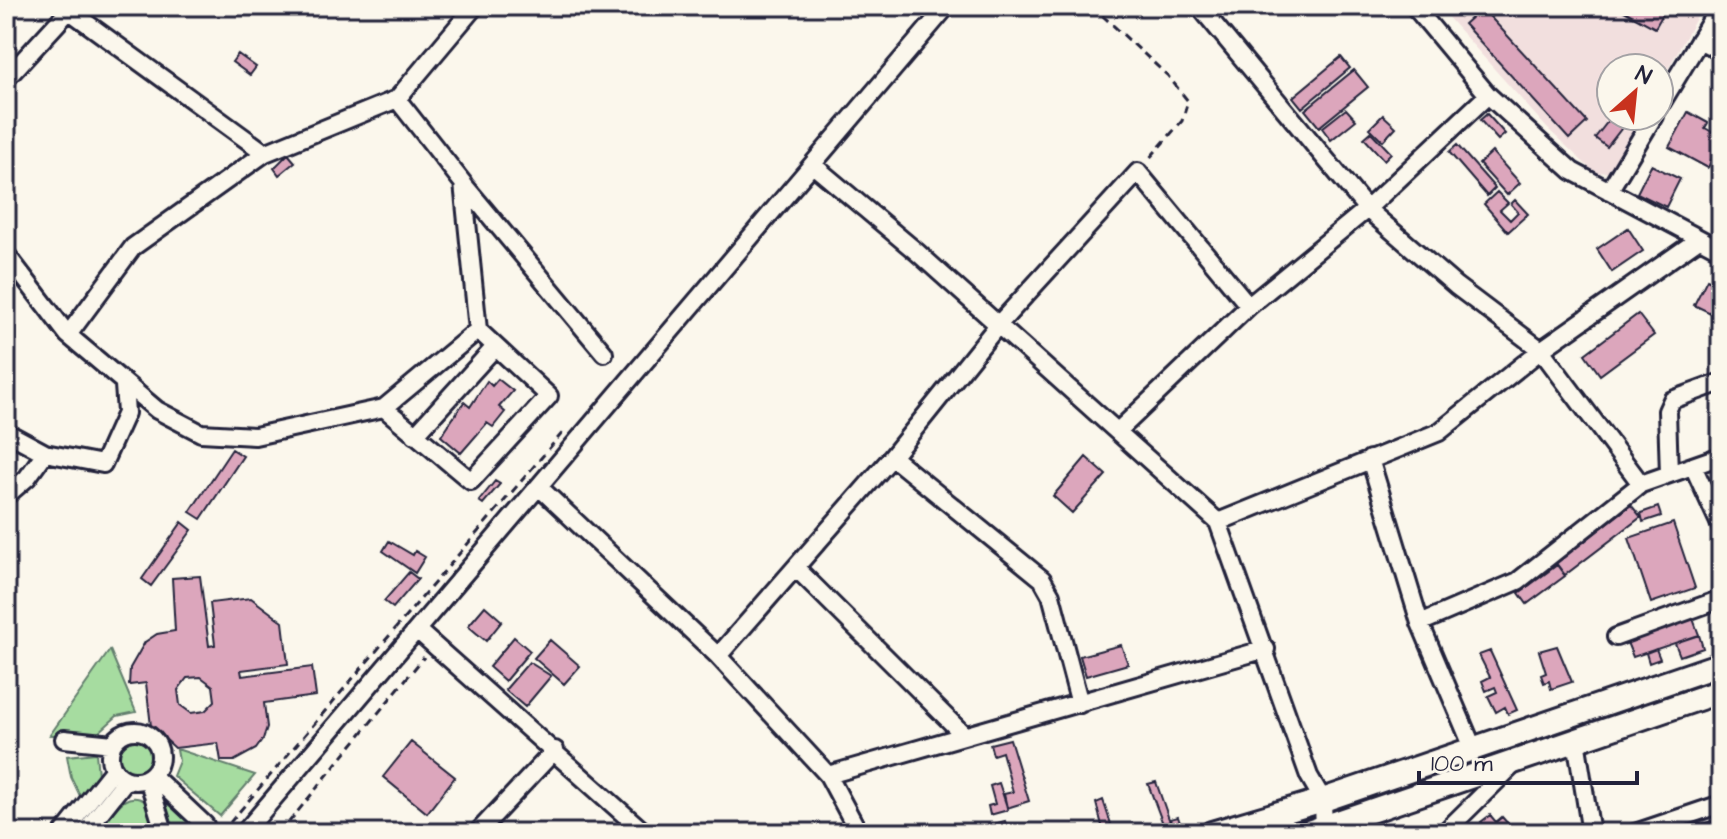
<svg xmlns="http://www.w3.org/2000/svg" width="1727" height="839" font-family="'Architects Daughter',sans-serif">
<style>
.built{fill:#f2dfde}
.green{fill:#a6dca0;stroke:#647f6e;stroke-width:2}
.building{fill:#dca6bc;stroke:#22223b;stroke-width:2;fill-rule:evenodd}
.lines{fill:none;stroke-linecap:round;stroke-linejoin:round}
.minor-casing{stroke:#22223b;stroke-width:22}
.major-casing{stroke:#22223b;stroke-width:28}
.path{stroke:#22223b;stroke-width:3;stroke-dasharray:8 6;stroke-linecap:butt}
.minor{stroke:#fbf7ec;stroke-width:16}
.major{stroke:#fbf7ec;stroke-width:22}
</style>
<rect width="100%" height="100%" fill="#fbf7ec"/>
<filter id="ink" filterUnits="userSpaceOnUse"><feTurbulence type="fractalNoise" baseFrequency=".0125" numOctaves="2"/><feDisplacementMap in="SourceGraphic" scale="16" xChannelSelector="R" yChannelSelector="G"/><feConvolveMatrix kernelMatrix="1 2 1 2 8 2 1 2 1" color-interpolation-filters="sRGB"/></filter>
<g filter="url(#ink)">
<path class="built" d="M1438,6H1703L1659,85V68H1611V116H1642L1610,172L1595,173L1547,128Z"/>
<path class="green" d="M110,650L136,712L117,716L97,734L50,735Z
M118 756a18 18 0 1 1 36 0a18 18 0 1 1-36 0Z
M177,750H180L255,775L220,816L173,776L179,761Z
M96,753L98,775L81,798L71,777L67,756Z
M158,787L206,832L205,833H152L150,826L129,827L106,822C116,808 127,789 146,802L152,820Z"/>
<path class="building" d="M1450,6H1473L1460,17Z
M1615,6H1665L1667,7L1655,28Z
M1482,8L1587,122L1569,139L1464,24Z
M238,54L256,67L250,75L232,62Z
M1341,57L1350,68L1302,108L1293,97Z
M1354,70L1368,87L1319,127L1305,110Z
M1346,109L1356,120L1331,140L1322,128Z
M1688,112L1708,123L1705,128L1721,137L1708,168L1669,147Z
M1487,114L1505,134L1498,140L1480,120Z
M1383,115L1396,127L1383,141L1370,128Z
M1612,116H1631L1607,147L1595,138Z
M1371,132L1391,153L1384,160L1364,138Z
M1457,145L1495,188L1487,196L1449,152Z
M1492,152L1520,183L1507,195L1479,164Z
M288,154L295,162L279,175L274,168Z
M1651,165L1680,179L1666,207L1637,193Z
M1497,192L1508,203L1500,210L1510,220L1518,212L1511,204L1515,200L1528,214L1508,232L1484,204Z
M1628,228L1643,251L1612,272L1597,249Z
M1707,279L1721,286V318L1694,305Z
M1638,314L1654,335L1600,375L1585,354Z
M498,379L513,391L499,407L505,412L493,427L487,423L461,453L441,436L464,402L470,407L487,381L492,386Z
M232,449L243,456L201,519L190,512Z
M1086,457L1106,475L1072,513L1053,496Z
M495,481L500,484L483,504L479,501Z
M1631,505L1641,517L1565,575L1556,563Z
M1658,507L1661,516L1643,522L1641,513Z
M182,522L192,530L151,586L142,579Z
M1673,523L1695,588L1651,603L1629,538Z
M389,541L413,555L415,551L425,557L415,573L383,551Z
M1557,565L1565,576L1527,604L1519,593Z
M409,572L418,579L393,608L384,601Z
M200,576L209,646L215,645L210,603L251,598L283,622L288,664L241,670L242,676L312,667L316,696L264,703L267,727L263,739L256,749L234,761H221L218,743L175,748L151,726L146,683L129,685L130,668L145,642L157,634L175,631L172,578ZM201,677L213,686L215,701L205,711L191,713L180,705L178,690L187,678Z
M485,606L502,621L486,641L468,626Z
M1692,616L1699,635L1633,657L1626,640Z
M1699,635L1703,648L1680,656L1675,643Z
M514,637L530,651L505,681L489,667Z
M550,640L580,666L564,684L534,658Z
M1121,645L1128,664L1086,676L1080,656Z
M1557,646L1572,682L1551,689L1549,681L1544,683L1541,675L1546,673L1539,651Z
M1656,649L1660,659L1649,663L1646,653Z
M1490,651L1517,710L1508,714L1505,707L1496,712L1488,696L1497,692L1495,687L1486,691L1482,681L1490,677L1479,655Z
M529,662L551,676L525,707L505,690Z
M1010,739L1029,801L1007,808L1004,794L1013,792L1002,752L993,755L990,744Z
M411,742L455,777L427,813L383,777Z
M1156,782L1170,822L1163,824L1148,784Z
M999,783L1008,810L990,815L988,806L995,804L990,786Z
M1103,800L1114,833H1104L1096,803Z
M1490,815L1496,822L1502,817L1516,833H1500L1494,826L1489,831L1481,822Z
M1178,817L1183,831L1174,833L1170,819Z
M1005,821L1009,833H993L990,825Z
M1712,821L1716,831L1692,833L1690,828Z"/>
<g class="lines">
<defs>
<path id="minor" d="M63,6L265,153L397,99L475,6
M1199,6L1367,209L1456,286L1541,350L1641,484
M1414,6L1488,95L1572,171L1721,250
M1699,40L1721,51
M6,79L73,6
M1659,107L1720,6
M813,165L918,253L1218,522L1309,776L1323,800L1324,833
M464,185L604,353
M1609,191L1654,116
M6,254L68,335L133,247L265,153
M68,335L157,410L201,433L255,436L384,408L478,330L463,183L397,99
M384,408L471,481L549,396L478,330
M1118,431L1249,306L1367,209L1488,95
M6,432L45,453L103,464L126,413L124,385
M415,435L495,347
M892,457L1042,579L1051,595L1080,704
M1370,459L1420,623L1473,748
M1693,466L1721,527
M1669,474L1667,411L1672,400L1721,382
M539,487L718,656L828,775L859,833
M6,496L27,478L45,453
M1218,522L1439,432L1541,350L1699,239
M796,568L964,735
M1420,623L1518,581L1641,484L1721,456
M417,630L645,833
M1616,637L1721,599
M718,656L892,457L998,325L1138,172L1249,306
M110 756a25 25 0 1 1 50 0a25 25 0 1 1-50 0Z
M64,739L113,744
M1576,740L1591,833
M828,775L1266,649
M153,776L205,825
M148,779L163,828
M63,833L114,769
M84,833L126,780
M244,833L947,6
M477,833L555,750
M1444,833L1514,764
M1635,833L1721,804"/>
<path id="major" d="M1212,833L1323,800L1721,664
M1306,833L1721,691"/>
</defs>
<use href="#minor" class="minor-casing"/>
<use href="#major" class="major-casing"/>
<path class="path" d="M1092,6L1168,76L1188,101L1182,121L1148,160
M221,833L564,431
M280,833L424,657"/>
<use href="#minor" class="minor"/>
<use href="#major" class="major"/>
</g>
</g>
<rect width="1727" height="839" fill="none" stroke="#fbf7ec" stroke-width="32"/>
<rect x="16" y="16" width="1695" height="807" fill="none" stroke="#22223b" stroke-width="3" filter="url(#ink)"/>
<g transform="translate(1635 92) rotate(27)"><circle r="38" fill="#fbf7ec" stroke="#a4a2a5" stroke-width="2"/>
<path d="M0-6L14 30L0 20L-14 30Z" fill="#c8321e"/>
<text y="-12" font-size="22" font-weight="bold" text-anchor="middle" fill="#22223b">N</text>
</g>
<path d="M1419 771v12h218v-12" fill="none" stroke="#22223b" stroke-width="4"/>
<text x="1431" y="771" font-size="24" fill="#22223b" stroke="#fbf7ec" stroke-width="6" paint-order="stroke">100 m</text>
</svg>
